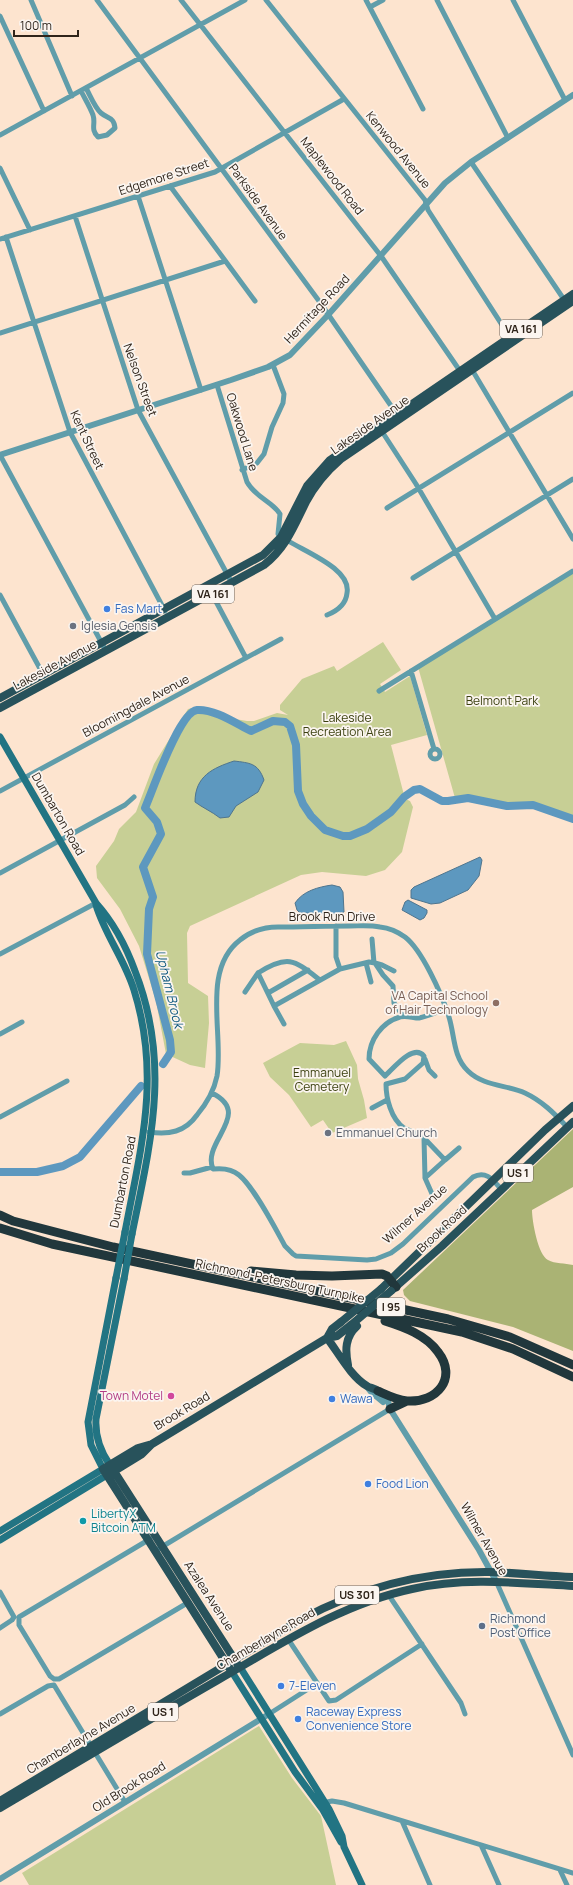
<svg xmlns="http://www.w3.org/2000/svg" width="573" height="1885" font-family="Manrope,sans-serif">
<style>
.green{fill:#c7cf95}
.forest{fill:#aab374}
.water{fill:#5d98bf;stroke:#4f758e}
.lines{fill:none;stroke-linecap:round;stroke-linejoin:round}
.river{stroke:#5d98bf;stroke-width:8}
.minor{stroke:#609daa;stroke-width:5}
.tertiary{stroke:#609daa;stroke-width:6}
.secondary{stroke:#227483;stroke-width:7}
.primary{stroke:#28525b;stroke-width:8}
.motorway{stroke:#21373c;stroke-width:9}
.secondary-bridge{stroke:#227483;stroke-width:7}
.primary-bridge{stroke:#28525b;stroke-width:8}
.shop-dot{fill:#3f7fe0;stroke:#fbf5f0;stroke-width:1.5}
.worship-dot{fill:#6b7280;stroke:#fbf5f0;stroke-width:1.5}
.education-dot{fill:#8d6e63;stroke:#fbf5f0;stroke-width:1.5}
.hotel-dot{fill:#d1479c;stroke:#fbf5f0;stroke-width:1.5}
.culture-dot{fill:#0f9aa8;stroke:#fbf5f0;stroke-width:1.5}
.service-dot{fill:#5c6f8a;stroke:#fbf5f0;stroke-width:1.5}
.labels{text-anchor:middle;stroke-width:3.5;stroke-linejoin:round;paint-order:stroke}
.shield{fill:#fbf5f0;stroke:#6c635a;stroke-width:1}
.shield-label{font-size:11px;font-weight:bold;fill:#2f241a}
.street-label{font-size:12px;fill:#2f241a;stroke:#fbf5f0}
.shop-label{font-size:12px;fill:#366cbe;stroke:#fbf5f0;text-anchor:start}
.worship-label{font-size:12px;fill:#5b616d;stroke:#fbf5f0;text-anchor:start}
.park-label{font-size:12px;fill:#3b400f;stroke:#fbf5f0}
.education-label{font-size:12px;fill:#785e54;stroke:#fbf5f0;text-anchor:end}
.hotel-label{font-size:12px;fill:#b23c85;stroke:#fbf5f0;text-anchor:end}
.culture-label{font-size:12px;fill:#0d838f;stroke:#fbf5f0;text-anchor:start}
.service-label{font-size:12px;fill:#4e5e75;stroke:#fbf5f0;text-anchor:start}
.water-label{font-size:13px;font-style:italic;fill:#09557c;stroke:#fbf5f0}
</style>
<rect width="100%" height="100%" fill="#fde4cf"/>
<path class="green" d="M573,573V819L529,802H498L455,798L418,667Z
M383,642L401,670L380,684L385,692L410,676L427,735L391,745L404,795L403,798L410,801L413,807L402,852L385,870L366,876L322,872L301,875L190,926L187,933L188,983L208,996L209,1023L205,1068L190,1065L166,1054L156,1001L139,946L120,909L97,878L96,866L114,841L119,829L136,812L154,764L188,709L200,706L235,719L247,721H254L277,713L288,715L280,710V705L302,679L334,666L337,671Z
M346,1041L357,1065L358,1079L364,1100L367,1118L332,1133L323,1120L311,1127L289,1095L270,1077L263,1063L300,1043L334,1045Z
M259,1726L292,1778L321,1816L336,1885H29L22,1873Z"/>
<path class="forest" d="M573,1129V1187L532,1210C532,1221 538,1255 548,1260C555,1264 565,1263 573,1265V1351L513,1327L410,1301L404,1295L403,1290Z"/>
<path class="water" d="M234,761C250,763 258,763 264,780L258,792L236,806L229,817L220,818C211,811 203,808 195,802C195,776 213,768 234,761Z
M480,857L482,860L479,876L468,890L440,903L431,904L411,898V890L414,887Z
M332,885L340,887L343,892L344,912L338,914L300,913L297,910L295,903C303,891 318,887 332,885Z
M408,900L427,910V913L424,918L420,920L402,910L405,902Z"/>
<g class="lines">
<path class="river" d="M163,1064L171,1052L170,1040L147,954L149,909L153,897L143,867L161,834L157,822L145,808C153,790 179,712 197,710C215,709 235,723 251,731L273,721L285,722L290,726L296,745L298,791L303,804L311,816L325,830L343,836H350L367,829L391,812L404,797L414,790L420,789L442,801H448L468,798L507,806L533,805L573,819
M0,1172H37L63,1166L80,1157L141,1086"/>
<path class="minor" d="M31,0L72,96
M97,0L319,301L398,416
M181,0L381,256L460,371
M266,0L425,200L428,210L511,339
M366,0L423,109
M437,0L508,138
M513,0L565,100
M370,7L383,0
M0,16L44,111
M81,91C85,99 90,107 93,115C96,124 90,129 98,137L107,135L115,128C114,117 108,119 101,113C95,108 90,95 86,88
M0,135L245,0
M471,162L565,301
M0,168L30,230
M170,186L255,301
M138,196L201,390
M75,216L138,410L232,583
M6,237L70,432L165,611
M0,239L215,172L344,99
M0,333L225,261
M471,368L573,539
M217,385L247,482C256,498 273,502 280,514L278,534C295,549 352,566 347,593C346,604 337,611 327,615
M381,430L416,484L495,619
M0,455L106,651
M242,470L257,463L264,454L272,427L283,403L284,394L273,365
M387,508L573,393
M413,578L573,479
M212,594L246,658
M0,595L44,676
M411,671L434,749
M379,691L573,571
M430 754a5 5 0 1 1 10 0a5 5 0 1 1-10 0Z
M0,791L281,639
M0,873L125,805L134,797
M336,926V957L340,969L369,962L375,963L383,975L393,986L394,1003L403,1016
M372,939L374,963
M0,954L96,903
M366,963L371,982
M375,963L382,965L394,971
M320,980C294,960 288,954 258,973L274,1006L340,969
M245,992L258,973
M268,993L308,970
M274,1006L284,1024
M0,1034L22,1022
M425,1059L429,1070L435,1076
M212,1093C254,1114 201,1142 213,1169C222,1168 232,1169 239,1175C254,1187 275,1228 285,1246L293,1254L296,1256L367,1260L376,1259L391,1253L403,1244L473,1177C486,1170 493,1180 501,1189
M372,1108L387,1100
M0,1117L67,1081
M149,1132C169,1135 185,1132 197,1115C207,1103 214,1091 217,1076C224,1034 201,970 240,940C251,931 264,927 278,927C302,927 326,926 350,926C360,926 370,925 380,927C389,928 398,932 405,937C422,950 441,993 448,1014C455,1033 452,1056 468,1071C483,1086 507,1085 525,1093C542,1101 554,1113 567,1127
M424,1138L425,1178L445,1160L424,1138L422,1136C416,1133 409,1131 404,1128C391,1119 386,1098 386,1084L405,1079L423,1063L424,1056C413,1043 393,1069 385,1076L369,1059C369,1040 382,1022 400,1017C406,1015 413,1018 419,1018C428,1016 437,1012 446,1009
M445,1160L459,1148
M184,1173H190L212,1167
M425,1178L433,1196
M150,1539L19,1617V1625L50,1676L54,1679H59L189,1602
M155,1551L390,1409
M496,1581L573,1755
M0,1592L14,1617L12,1620L0,1628
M388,1594L461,1703L465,1714
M288,1639L329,1701L336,1700L422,1644
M0,1714L48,1686L54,1685L125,1802
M269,1714L316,1684
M322,1803L332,1801L344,1803L573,1873
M402,1821L430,1885
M481,1845L499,1885
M560,1870L567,1885"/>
<path class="tertiary" d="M0,455L231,380L268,367L290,355L328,315L445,183L471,162L573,95
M367,1387L371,1392L383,1402
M380,1393L388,1401L390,1409L479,1550L496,1581
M0,1879L269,1714"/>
<path class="secondary" d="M0,737L96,903C113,922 126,946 135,971C171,1063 151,1141 132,1234
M96,905C105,935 125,960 134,990C161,1076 141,1147 125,1232
M110,1465C100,1451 95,1436 96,1419L124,1279
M0,1531L103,1469L91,1445L88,1422L116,1278
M0,1540L107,1475
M240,1667L329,1809L342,1836L344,1847L362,1885
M232,1672L295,1772L323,1810L341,1842"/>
<path class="primary" d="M0,698L263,555L281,537L307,486L330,460L573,294
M0,708L264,565C286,548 294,526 306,502C315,485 327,471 341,459L573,301
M381,1289L545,1130L573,1106
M392,1290L442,1246L573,1122
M327,1338C338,1352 351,1377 367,1386C370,1388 374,1388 378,1391
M327,1338L332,1329L341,1322
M348,1365C345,1350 345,1337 357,1326
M110,1465L238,1665
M111,1473L142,1454L152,1444
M230,1669L103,1469L138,1448L152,1444L327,1338L337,1336L351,1325
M0,1801L300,1620C359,1588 424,1571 491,1572C518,1573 546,1576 573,1577
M0,1808C73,1765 145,1722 218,1680C281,1644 341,1604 412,1589C465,1577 519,1583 573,1586"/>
<path class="motorway" d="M0,1215L13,1221L113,1247L448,1319L510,1337L573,1365
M0,1228L52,1244L462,1332L513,1349L573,1377
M251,1271L296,1275L332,1276L382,1274L387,1276L396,1287
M378,1391C387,1395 397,1400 407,1401C437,1403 458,1378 438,1352C426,1335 404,1327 385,1321
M390,1409L407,1401"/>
<path class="secondary-bridge" d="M116,1278L125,1232
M124,1279L132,1234"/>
<path class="primary-bridge" d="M341,1322L381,1289
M351,1325L391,1291"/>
</g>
<g class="shop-dot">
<circle cx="107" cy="609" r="4"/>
<circle cx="332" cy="1399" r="4"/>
<circle cx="368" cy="1484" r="4"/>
<circle cx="281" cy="1686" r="4"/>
<circle cx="298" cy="1719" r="4"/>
</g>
<g class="worship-dot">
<circle cx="73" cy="626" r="4"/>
<circle cx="328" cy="1133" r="4"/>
</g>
<circle class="education-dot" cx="496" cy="1003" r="4"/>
<circle class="hotel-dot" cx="171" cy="1396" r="4"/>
<circle class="culture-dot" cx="83" cy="1521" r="4"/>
<circle class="service-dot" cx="482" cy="1626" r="4"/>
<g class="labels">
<g class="shield">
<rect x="500" y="320" width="42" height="18" rx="3"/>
<rect x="192" y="585" width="42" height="18" rx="3"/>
<rect x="503" y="1164" width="30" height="18" rx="3"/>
<rect x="377" y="1298" width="28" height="18" rx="3"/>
<rect x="335" y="1586" width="44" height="18" rx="3"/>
<rect x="148" y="1703" width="30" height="18" rx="3"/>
</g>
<g class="shield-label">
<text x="521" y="333">VA 161</text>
<text x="213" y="598">VA 161</text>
<text x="518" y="1177">US 1</text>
<text x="391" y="1311">I 95</text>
<text x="357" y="1599">US 301</text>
<text x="163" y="1716">US 1</text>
</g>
<g class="street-label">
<text transform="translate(398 150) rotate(51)" y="4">Kenwood Avenue</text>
<text transform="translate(332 176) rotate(52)" y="4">Maplewood Road</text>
<text transform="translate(164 177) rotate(-18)" y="4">Edgemore Street</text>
<text transform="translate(258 202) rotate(54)" y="4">Parkside Avenue</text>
<text transform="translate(317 309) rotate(-47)" y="4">Hermitage Road</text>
<text transform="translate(140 380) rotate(70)" y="4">Nelson Street</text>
<text transform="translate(370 425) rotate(-35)" y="4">Lakeside Avenue</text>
<text transform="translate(242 432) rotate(73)" y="4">Oakwood Lane</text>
<text transform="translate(87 440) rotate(65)" y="4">Kent Street</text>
<text transform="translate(55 665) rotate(-28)" y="4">Lakeside Avenue</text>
<text transform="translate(136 706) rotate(-28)" y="4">Bloomingdale Avenue</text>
<text transform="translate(58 814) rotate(60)" y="4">Dumbarton Road</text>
<text x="332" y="921">Brook Run Drive</text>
<text transform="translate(123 1182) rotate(-79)" y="4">Dumbarton Road</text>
<text transform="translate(415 1214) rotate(-42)" y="4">Wilmer Avenue</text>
<text transform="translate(442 1229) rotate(-43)" y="4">Brook Road</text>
<text transform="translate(280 1281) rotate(12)" y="4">Richmond-Petersburg Turnpike</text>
<text transform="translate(182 1411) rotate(-31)" y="4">Brook Road</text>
<text transform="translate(484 1539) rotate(60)" y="4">Wilmer Avenue</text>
<text transform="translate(209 1596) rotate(57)" y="4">Azalea Avenue</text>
<text transform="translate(266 1639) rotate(-30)" y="4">Chamberlayne Road</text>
<text transform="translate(81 1739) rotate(-31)" y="4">Chamberlayne Avenue</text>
<text transform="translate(129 1787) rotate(-32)" y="4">Old Brook Road</text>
</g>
<g class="shop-label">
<text x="115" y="613">Fas Mart</text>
<text x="340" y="1403">Wawa</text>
<text x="376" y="1488">Food Lion</text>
<text x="289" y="1690">7-Eleven</text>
<text x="306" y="1716">Raceway Express<tspan x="306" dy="14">Convenience Store</tspan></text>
</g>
<g class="worship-label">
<text x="81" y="630">Iglesia Gensis</text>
<text x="336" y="1137">Emmanuel Church</text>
</g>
<g class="park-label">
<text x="502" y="705">Belmont Park</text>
<text x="347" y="722">Lakeside<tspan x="347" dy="14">Recreation Area</tspan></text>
<text x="322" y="1077">Emmanuel<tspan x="322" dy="14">Cemetery</tspan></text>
</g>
<g class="education-label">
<text x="488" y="1000">VA Capital School<tspan x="488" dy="14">of Hair Technology</tspan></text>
</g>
<g class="hotel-label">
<text x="163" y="1400">Town Motel</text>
</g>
<g class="culture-label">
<text x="91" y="1518">LibertyX<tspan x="91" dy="14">Bitcoin ATM</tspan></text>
</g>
<g class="service-label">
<text x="490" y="1623">Richmond<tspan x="490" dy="14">Post Office</tspan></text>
</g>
<g class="water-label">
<text transform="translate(170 989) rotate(76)" y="5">Upham Brook</text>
</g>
</g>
<path d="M14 30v6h64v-6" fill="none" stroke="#2f241a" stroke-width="2"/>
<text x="20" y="30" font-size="12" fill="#2f241a" stroke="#fbf5f0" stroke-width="3" paint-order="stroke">100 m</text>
</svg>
